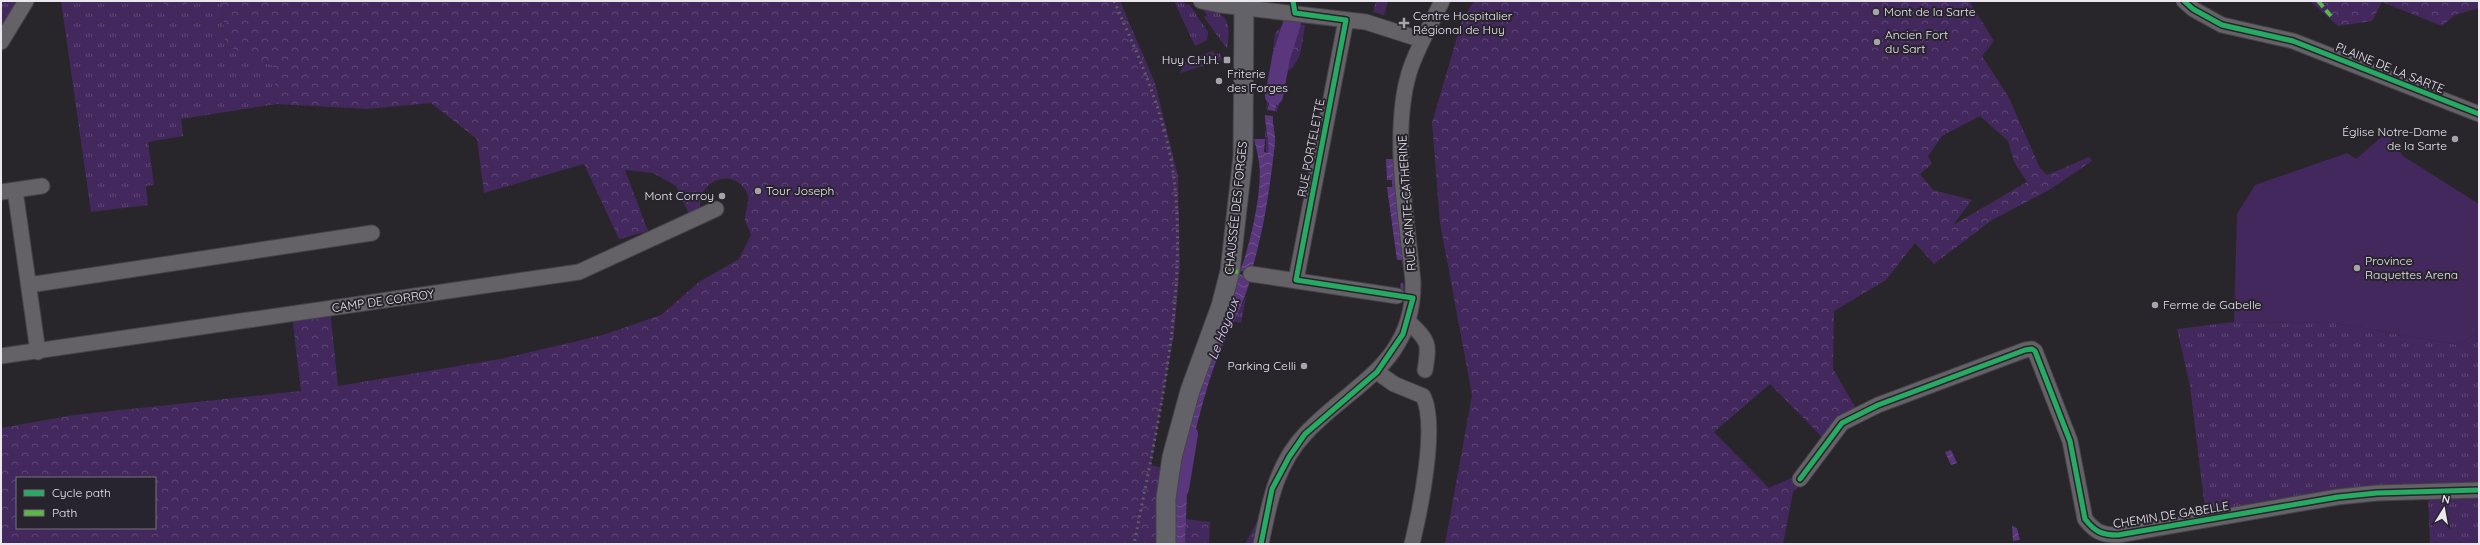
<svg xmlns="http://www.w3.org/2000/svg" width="2480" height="545" font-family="Quicksand,sans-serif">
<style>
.grass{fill:url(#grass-tufts)}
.forest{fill:url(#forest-crowns);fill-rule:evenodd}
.pitch{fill:#43285d}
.water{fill:url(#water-waves)}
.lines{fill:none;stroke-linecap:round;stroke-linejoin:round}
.stream{stroke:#5a367d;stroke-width:3}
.river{stroke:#5a367d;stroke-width:18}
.minor-casing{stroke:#444347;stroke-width:17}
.major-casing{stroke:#444347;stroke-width:21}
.minor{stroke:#646266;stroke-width:15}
.major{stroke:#646269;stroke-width:19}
.rail{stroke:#605e62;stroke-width:3;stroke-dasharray:2 4;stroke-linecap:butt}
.quiet{stroke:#58b947;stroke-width:4;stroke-dasharray:8 4;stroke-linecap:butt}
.cycleway-casing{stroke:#28242d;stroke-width:8}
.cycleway{stroke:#26ab63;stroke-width:5}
.poi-dot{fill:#a6a4aa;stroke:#28242d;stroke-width:1.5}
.labels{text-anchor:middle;stroke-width:4;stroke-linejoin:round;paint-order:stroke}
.poi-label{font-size:12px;fill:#eae8ee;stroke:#28242d;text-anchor:start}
.street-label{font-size:12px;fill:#eae8ee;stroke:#28242d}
.water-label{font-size:13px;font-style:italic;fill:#e2cffb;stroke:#28242d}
</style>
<defs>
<pattern id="grass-tufts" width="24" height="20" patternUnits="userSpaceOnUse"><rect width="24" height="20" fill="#43285d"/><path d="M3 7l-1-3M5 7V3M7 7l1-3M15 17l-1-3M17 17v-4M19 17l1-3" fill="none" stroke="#5e4775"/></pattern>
<pattern id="forest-crowns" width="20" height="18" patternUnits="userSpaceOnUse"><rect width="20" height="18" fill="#43285d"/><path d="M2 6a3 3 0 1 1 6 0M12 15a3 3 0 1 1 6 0" fill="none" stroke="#5e4775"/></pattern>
<pattern id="water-waves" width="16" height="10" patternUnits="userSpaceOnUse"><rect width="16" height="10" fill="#5a367d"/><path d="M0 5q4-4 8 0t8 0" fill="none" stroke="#725390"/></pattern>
</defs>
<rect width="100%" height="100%" fill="#28262b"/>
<path class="grass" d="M1,1H26L1,42Z
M61,1H163L164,9L195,1H222L225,45L274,66L277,104L181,119L183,136L148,142L154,185L146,186L148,205L91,212Z
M1174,1H1183L1186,5L1189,4L1208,32L1207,40L1195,46Z
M1376,1H1388L1384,15L1373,12Z
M1202,9C1230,12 1231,25 1227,49L1204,17L1207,15Z
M1212,51L1216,54L1220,53L1222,60L1180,73L1185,62Z
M1265,129L1270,138L1268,153L1266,154Z
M1246,297L1241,323L1233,321Z
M2234,322L2335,323L2459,345L2479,331V487L2206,517L2190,386L2177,329Z
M2479,493V544H2430L2428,494Z"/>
<path class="forest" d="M163,1H195V2L164,9Z
M222,1H1120L1155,83L1178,176L1180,265L1174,334L1151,465L1162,468L1156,515L1158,544H1V428L74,415L301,391L292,315L330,309L338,386L500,359L603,335L661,315L699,282L739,259L751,235C750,230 744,222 745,217C746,206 752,199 744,188C727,166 694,186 701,211L690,216L676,186L653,173L625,170L648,231L619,239L584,164L484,193L477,139L431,103L367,109L277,104L273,66L225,45ZM17,478H155V528H17Z
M1474,1H1969L1994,41L1982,56L2008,96L2040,168L2047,175L2089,157L2092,161L2049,190L1992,220L1934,264L1915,243L1886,280L1834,311L1833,369L1857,410L1825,440L1770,384L1714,432L1769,488L1796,476L1804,482L1793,492L1783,544H1445L1472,395L1440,223L1432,123L1462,20ZM1980,116L2008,141L2014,162L2027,182L1953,225L1972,200L1933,190L1920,174L1932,164L1928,156L1942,136Z
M2310,1H2479V8L2455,15L2442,26L2382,2L2372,21L2338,26Z
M1285,23L1305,25C1302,42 1303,61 1287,72L1277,112L1275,111L1281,80L1279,73L1266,110L1275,33Z
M1259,518L1261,544H1245Z
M1186,519L1210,522L1209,544H1185Z"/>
<path class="pitch" d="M2386,133L2403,156L2479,204V331L2459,345L2335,323L2234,322L2237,214L2255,185L2347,153L2356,159Z"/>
<path class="water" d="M1279,73L1281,80L1275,111L1267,110Z
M1265,115L1273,116C1272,126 1276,134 1275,143C1270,187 1264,230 1251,273L1240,271C1250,246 1263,189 1259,163C1258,155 1256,147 1254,139H1265L1264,152L1268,153C1270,139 1265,129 1265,115Z
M1386,159H1396L1398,180H1387Z
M1387,187H1398L1406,260H1397Z
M1239,274L1251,276C1244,307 1226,334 1215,364C1204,394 1197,427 1188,458L1180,456C1196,394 1222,336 1239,274Z
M1951,450L1957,463L1951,465L1945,452Z
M1179,464L1188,468L1185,544H1175L1174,513Z
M2012,526L2017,528L2020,540L2013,541Z"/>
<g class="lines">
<path class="stream" d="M1393,177L1394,190
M1402,294V284"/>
<path class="river" d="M1274,96L1281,58L1292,23
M1180,489L1189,434"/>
<defs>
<path id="minor" d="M1201,1L1220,5L1366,22L1422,40
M2184,1L2193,9L2222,25L2293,41L2479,114
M1,42L26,1
M15,190L38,352
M1,192L42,186
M1251,274L1397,296
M1296,280L1346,20
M29,285L372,233
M1408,321C1428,341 1430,341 1425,370
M1,356L579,272L716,209
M1377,372L1394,384L1423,396C1438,425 1420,511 1412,544
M1800,479L1842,423L1878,405L2025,350L2032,349L2035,351L2070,441L2085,519C2095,532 2102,535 2118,535L2338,497L2377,493L2479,490
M1261,544C1269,504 1276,464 1306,433C1353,383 1414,364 1413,282C1407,218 1391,134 1409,73C1417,47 1431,25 1442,1"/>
<path id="major" d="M1166,544V498L1172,457L1190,391L1221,306L1230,271L1243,156L1244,1"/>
</defs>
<use href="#minor" class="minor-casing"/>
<use href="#major" class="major-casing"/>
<use href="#minor" class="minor"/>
<use href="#major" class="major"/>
<path class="rail" d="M1114,1C1139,57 1166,116 1174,178C1188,296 1157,428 1134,544"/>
<path class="quiet" d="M2318,1L2331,16
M1230,271L1240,272"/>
<defs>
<path id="cycleway" d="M2184,1L2193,9L2222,25L2293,41L2479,114
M1800,479L1842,423L1878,405L2025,350L2032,349L2035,351L2070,441L2085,519C2095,532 2102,535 2118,535L2338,497L2377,493L2479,490
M1261,544L1272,489L1289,457L1305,434L1377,372L1403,334L1413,298L1296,280L1346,20L1295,13L1293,1"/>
</defs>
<use href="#cycleway" class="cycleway-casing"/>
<use href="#cycleway" class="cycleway"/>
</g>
<g class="poi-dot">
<circle cx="1876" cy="12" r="4"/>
<path d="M1402 17h4v4h4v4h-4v4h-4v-4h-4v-4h4z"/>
<circle cx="1877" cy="42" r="4"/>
<rect x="1223" y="56" width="8" height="8" rx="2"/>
<circle cx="1219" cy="81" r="4"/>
<circle cx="2455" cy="139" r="4"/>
<circle cx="758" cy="191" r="4"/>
<circle cx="722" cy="196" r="4"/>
<circle cx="2357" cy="268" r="4"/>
<circle cx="2155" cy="305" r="4"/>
<circle cx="1304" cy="366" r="4"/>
</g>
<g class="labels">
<g class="poi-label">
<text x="1884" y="16">Mont de la Sarte</text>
<text x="1413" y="20">Centre Hospitalier<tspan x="1413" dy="14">Régional de Huy</tspan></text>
<text x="1885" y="39">Ancien Fort<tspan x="1885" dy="14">du Sart</tspan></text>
<text x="1219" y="64" text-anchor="end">Huy C.H.H.</text>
<text x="1227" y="78">Friterie<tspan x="1227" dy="14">des Forges</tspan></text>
<text x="2447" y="136" text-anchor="end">Église Notre-Dame<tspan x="2447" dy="14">de la Sarte</tspan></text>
<text x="766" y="195">Tour Joseph</text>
<text x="714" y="200" text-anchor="end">Mont Corroy</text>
<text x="2365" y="265">Province<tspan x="2365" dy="14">Raquettes Arena</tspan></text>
<text x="2163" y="309">Ferme de Gabelle</text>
<text x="1296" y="370" text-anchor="end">Parking Celli</text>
</g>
<g class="street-label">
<text transform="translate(2390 68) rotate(22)" y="4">PLAINE DE LA SARTE</text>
<text transform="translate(1311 148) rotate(-79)" y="4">RUE PORTELETTE</text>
<text transform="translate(1407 203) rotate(-94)" y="4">RUE SAINTE-CATHERINE</text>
<text transform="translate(1236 208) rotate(-84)" y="4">CHAUSSÉE DES FORGES</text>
<text transform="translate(383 301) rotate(-8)" y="4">CAMP DE CORROY</text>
<text transform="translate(2171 515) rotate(-9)" y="4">CHEMIN DE GABELLE</text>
</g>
<g class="water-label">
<text transform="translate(1223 329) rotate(-69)" y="5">Le Hoyoux</text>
</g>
</g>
<rect width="2480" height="545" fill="none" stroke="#eae8ee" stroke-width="4"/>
<rect x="16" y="477" width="140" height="52" fill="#28242d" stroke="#76727a"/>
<rect x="24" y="490" width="20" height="6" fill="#26ab63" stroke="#76727a"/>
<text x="52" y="497" font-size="12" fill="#eae8ee">Cycle path</text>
<rect x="24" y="510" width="20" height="6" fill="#58b947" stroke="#76727a"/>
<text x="52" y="517" font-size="12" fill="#eae8ee">Path</text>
<g transform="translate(2444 509) rotate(11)" stroke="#28242d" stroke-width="3" paint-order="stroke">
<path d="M0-3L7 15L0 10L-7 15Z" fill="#eae8ee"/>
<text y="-6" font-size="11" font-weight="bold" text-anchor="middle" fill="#eae8ee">N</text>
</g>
</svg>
